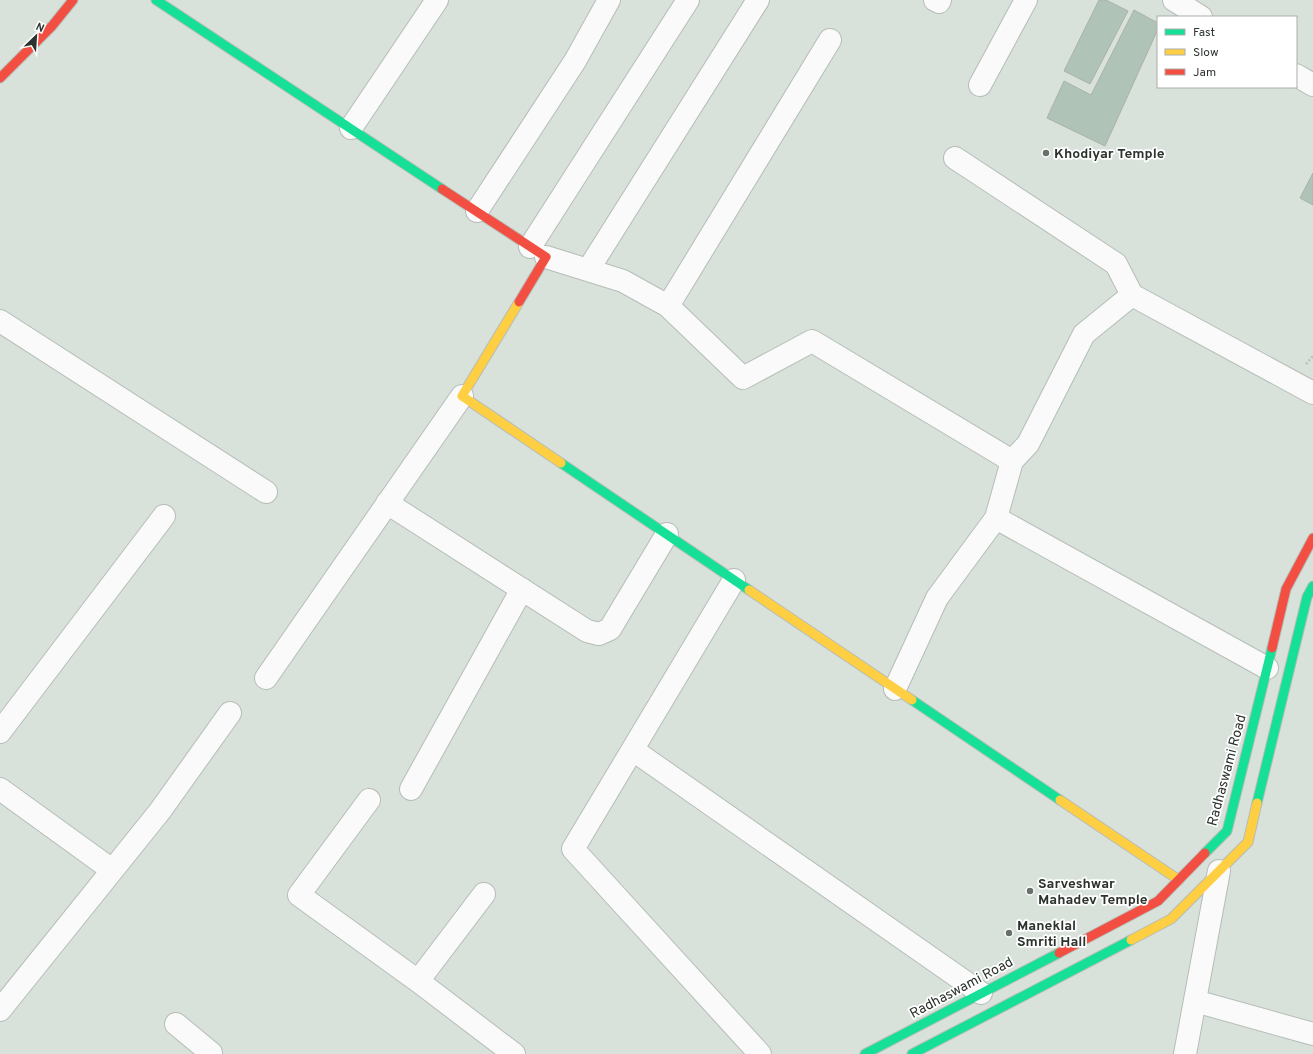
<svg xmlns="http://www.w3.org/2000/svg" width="1313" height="1054" font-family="Overpass,sans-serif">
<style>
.building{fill:#b0c3b7;stroke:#a9b1ab}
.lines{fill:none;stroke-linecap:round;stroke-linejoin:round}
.street-casing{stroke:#b6bdb8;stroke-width:24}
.fast-casing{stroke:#b6bdb8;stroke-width:11}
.slow-casing{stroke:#b6bdb8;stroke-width:11}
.jam-casing{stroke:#b6bdb8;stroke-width:11}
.path{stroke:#bbbebc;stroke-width:2.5;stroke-dasharray:2 2;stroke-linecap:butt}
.street{stroke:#f9faf9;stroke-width:22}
.fast{stroke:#16e098;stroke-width:9}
.slow{stroke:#ffcf43;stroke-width:9}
.jam{stroke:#f24e42;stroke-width:9}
.poi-dot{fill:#68706a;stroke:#fff;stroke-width:1.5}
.labels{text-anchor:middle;stroke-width:3.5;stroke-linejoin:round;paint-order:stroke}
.poi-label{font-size:14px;font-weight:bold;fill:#2c332e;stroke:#fff;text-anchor:start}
.street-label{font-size:14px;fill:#2c332e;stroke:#fff}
</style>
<rect width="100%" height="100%" fill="#d8e1da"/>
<path class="building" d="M1099,0H1106L1128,11L1090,84L1064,71Z
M1134,10L1158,23V29L1105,146L1047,118L1064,81L1091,95Z
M1313,173V205L1300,198Z"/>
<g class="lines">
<defs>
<path id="street" d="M935,0L939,2L940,0
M1174,0L1201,17
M1296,75L1313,85
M980,85L1026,0
M351,128L437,0
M955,158L1116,264L1132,295L1313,393
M477,211L575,61L609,0
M530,247L688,0
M546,257L623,281L668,306L830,40
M588,270L758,0
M668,306L743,378L812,341L1012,461
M0,321L266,492
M387,503L587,631L599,634L610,629L667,534
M996,518L1267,668
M734,580L573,849L760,1054
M266,678L462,396
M895,689L937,598L996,518L1012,461L1028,444L1084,334L1132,295
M0,732L164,516
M633,750L981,993
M0,789L112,870
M411,789L522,589
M369,800L299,895L418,981L514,1054
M418,981L484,894
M1195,1001L1313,1034
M0,1010L160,811L230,713
M176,1024L211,1053
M1185,1054L1219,871"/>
<path id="fast" d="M156,0L442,189
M561,463L749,590
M912,700L1060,800
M1257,803L1307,597L1313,586
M1205,853L1227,831L1272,648
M865,1054L1059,953
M912,1054L1131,940"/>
<path id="slow" d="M519,302L462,396L561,463
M749,590L912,700
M1060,800L1179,880
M1131,940L1171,919L1248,842L1257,803"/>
<path id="jam" d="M0,78L52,26L73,0
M442,189L546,257L519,302
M1272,648L1286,589L1313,538
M1059,953L1158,901L1205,853"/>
</defs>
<use href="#street" class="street-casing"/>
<use href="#fast" class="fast-casing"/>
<use href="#slow" class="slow-casing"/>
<use href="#jam" class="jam-casing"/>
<path class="path" d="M1306,364L1313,356"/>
<use href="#street" class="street"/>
<use href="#fast" class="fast"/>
<use href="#slow" class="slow"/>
<use href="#jam" class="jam"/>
</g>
<g class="poi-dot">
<circle cx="1046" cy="153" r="4"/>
<circle cx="1030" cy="891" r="4"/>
<circle cx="1009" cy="933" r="4"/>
</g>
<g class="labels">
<g class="poi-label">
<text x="1054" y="158">Khodiyar Temple</text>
<text x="1038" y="888">Sarveshwar<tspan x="1038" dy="16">Mahadev Temple</tspan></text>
<text x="1017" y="930">Maneklal<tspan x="1017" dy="16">Smriti Hall</tspan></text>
</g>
<g class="street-label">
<text transform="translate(1226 770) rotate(-75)" y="5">Radhaswami Road</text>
<text transform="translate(961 987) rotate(-28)" y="5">Radhaswami Road</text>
</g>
</g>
<rect x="1157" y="16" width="140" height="72" fill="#ffffff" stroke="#abadab"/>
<rect x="1165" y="29" width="20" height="6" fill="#16e098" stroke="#abadab"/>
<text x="1193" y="36" font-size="12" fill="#2c332e">Fast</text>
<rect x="1165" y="49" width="20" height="6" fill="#ffcf43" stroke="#abadab"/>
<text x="1193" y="56" font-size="12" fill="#2c332e">Slow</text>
<rect x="1165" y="69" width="20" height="6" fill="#f24e42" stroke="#abadab"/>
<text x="1193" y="76" font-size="12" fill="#2c332e">Jam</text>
<g transform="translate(36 36) rotate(25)" stroke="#ffffff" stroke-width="3" paint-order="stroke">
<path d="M0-3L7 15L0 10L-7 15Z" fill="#2c332e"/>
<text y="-6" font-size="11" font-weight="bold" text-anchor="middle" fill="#2c332e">N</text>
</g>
</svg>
